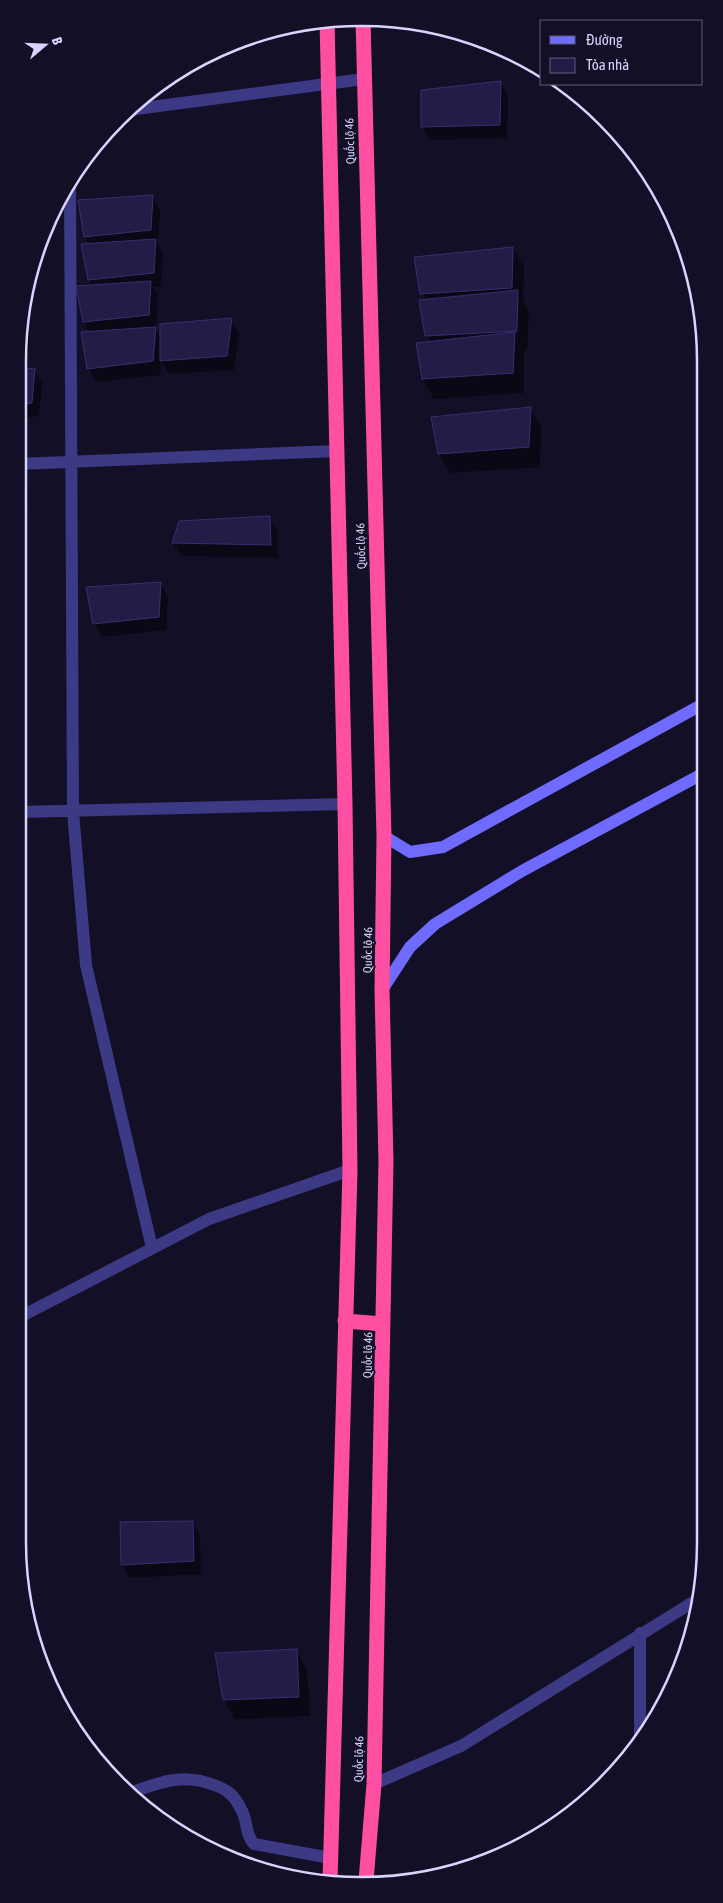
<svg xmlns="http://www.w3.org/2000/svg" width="723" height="1903" font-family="'Asap Condensed',sans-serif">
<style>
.shadow{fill:#0007}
.building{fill:#241b47;stroke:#3b2d73}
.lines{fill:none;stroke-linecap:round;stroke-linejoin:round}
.street{stroke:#3d3a85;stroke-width:12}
.secondary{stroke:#6f6bff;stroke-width:12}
.highway{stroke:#ff4fa3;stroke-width:15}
.labels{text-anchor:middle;stroke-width:4;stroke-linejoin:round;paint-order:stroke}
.street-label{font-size:12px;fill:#d9d4ff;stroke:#130f26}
.rim{fill:none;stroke:#d9d4ff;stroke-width:2.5}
</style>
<rect width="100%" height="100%" fill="#130f26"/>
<path class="shadow" d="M501,83L508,96L507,138L430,140L422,126Z
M152,196L160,210L158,244L163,254L161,286L153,287L158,295L156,329L161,339L231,320L239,333L234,370L169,374L161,361L160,375L96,382L88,368L90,333L84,321L93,286L89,280L90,245L86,237Z
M513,248L524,267L523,300L529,311L527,350H524V393L434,399L423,379L417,344L430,342L427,336L420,301H426L422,293Z
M24,314L30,326L28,359L18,360Z
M34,370L42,383L39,416L18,419V371Z
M530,408L541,427L540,467L450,473L439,453Z
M269,518L277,531L278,558L181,556L173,543L180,522Z
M160,583L168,597L166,630L102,637L94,624Z
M192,1522L200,1535L201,1574L130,1578L122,1565Z
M296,1650L307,1670L310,1716L235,1719L224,1699Z"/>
<path class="building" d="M501,81L500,125L421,127V90Z
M153,195L151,230L84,237L78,200Z
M156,239L154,273L88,280L81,244Z
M513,247L512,288L420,294L414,257Z
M151,281L149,315L83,322L76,286Z
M518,290L517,331L425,336L419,300Z
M232,318L227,356L160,361V324Z
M156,327L153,361L87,369L81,332Z
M515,332L513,373L422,379L416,343Z
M35,368L32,403L18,405V370Z
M531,407L529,447L438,454L431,417Z
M270,516L271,545L172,543L179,521Z
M161,582L159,617L93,624L86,587Z
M193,1521L194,1561L121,1565L120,1522Z
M297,1649L299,1697L223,1700L215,1653Z"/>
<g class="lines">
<path class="street" d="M128,110L364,79
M70,183L73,812L86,965L152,1248
M18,464L336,451
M18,812L345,804
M18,1318L209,1219L350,1170
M640,1743V1633
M374,1784L461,1746L698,1599
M132,1792C162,1782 182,1773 214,1785C228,1790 234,1795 241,1809C248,1820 245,1835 254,1844L330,1858"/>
<path class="secondary" d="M384,836L410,852L443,847L703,704
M382,990L410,947L435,924L522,871L704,773"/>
<path class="highway" d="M363,19L384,836L382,990L386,1161L374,1784L366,1881
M327,20L345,804L350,1170L330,1882
M345,1321L383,1324"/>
</g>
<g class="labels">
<g class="street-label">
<text transform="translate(350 141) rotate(-92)" y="4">Quốc lộ 46</text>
<text transform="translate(361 546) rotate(-92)" y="4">Quốc lộ 46</text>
<text transform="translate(368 950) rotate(-89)" y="4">Quốc lộ 46</text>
<text transform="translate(368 1355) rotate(-89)" y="4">Quốc lộ 46</text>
<text transform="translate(359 1759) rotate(-89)" y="4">Quốc lộ 46</text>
</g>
</g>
<path d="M0 0H723V1903H0ZM361 26H362A335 335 0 0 1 697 361V1542A335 335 0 0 1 362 1877H361A335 335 0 0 1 26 1542V361A335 335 0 0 1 361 26Z" fill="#130f26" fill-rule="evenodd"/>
<path class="rim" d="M361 26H362A335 335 0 0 1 697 361V1542A335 335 0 0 1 362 1877H361A335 335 0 0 1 26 1542V361A335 335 0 0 1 361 26Z"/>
<rect x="540" y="20" width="162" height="65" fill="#130f26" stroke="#625e7d"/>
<rect x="550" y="36" width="25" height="8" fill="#6f6bff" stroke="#625e7d"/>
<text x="586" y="45" font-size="15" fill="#d9d4ff">Đường</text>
<rect x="550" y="58" width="25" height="15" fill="#241b47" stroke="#625e7d"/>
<text x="586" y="70" font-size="15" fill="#d9d4ff">Tòa nhà</text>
<g transform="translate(45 45) rotate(71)" stroke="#130f26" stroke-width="4" paint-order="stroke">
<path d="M0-4L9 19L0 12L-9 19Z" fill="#d9d4ff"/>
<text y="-8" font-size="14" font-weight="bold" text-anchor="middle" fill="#d9d4ff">B</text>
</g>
</svg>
